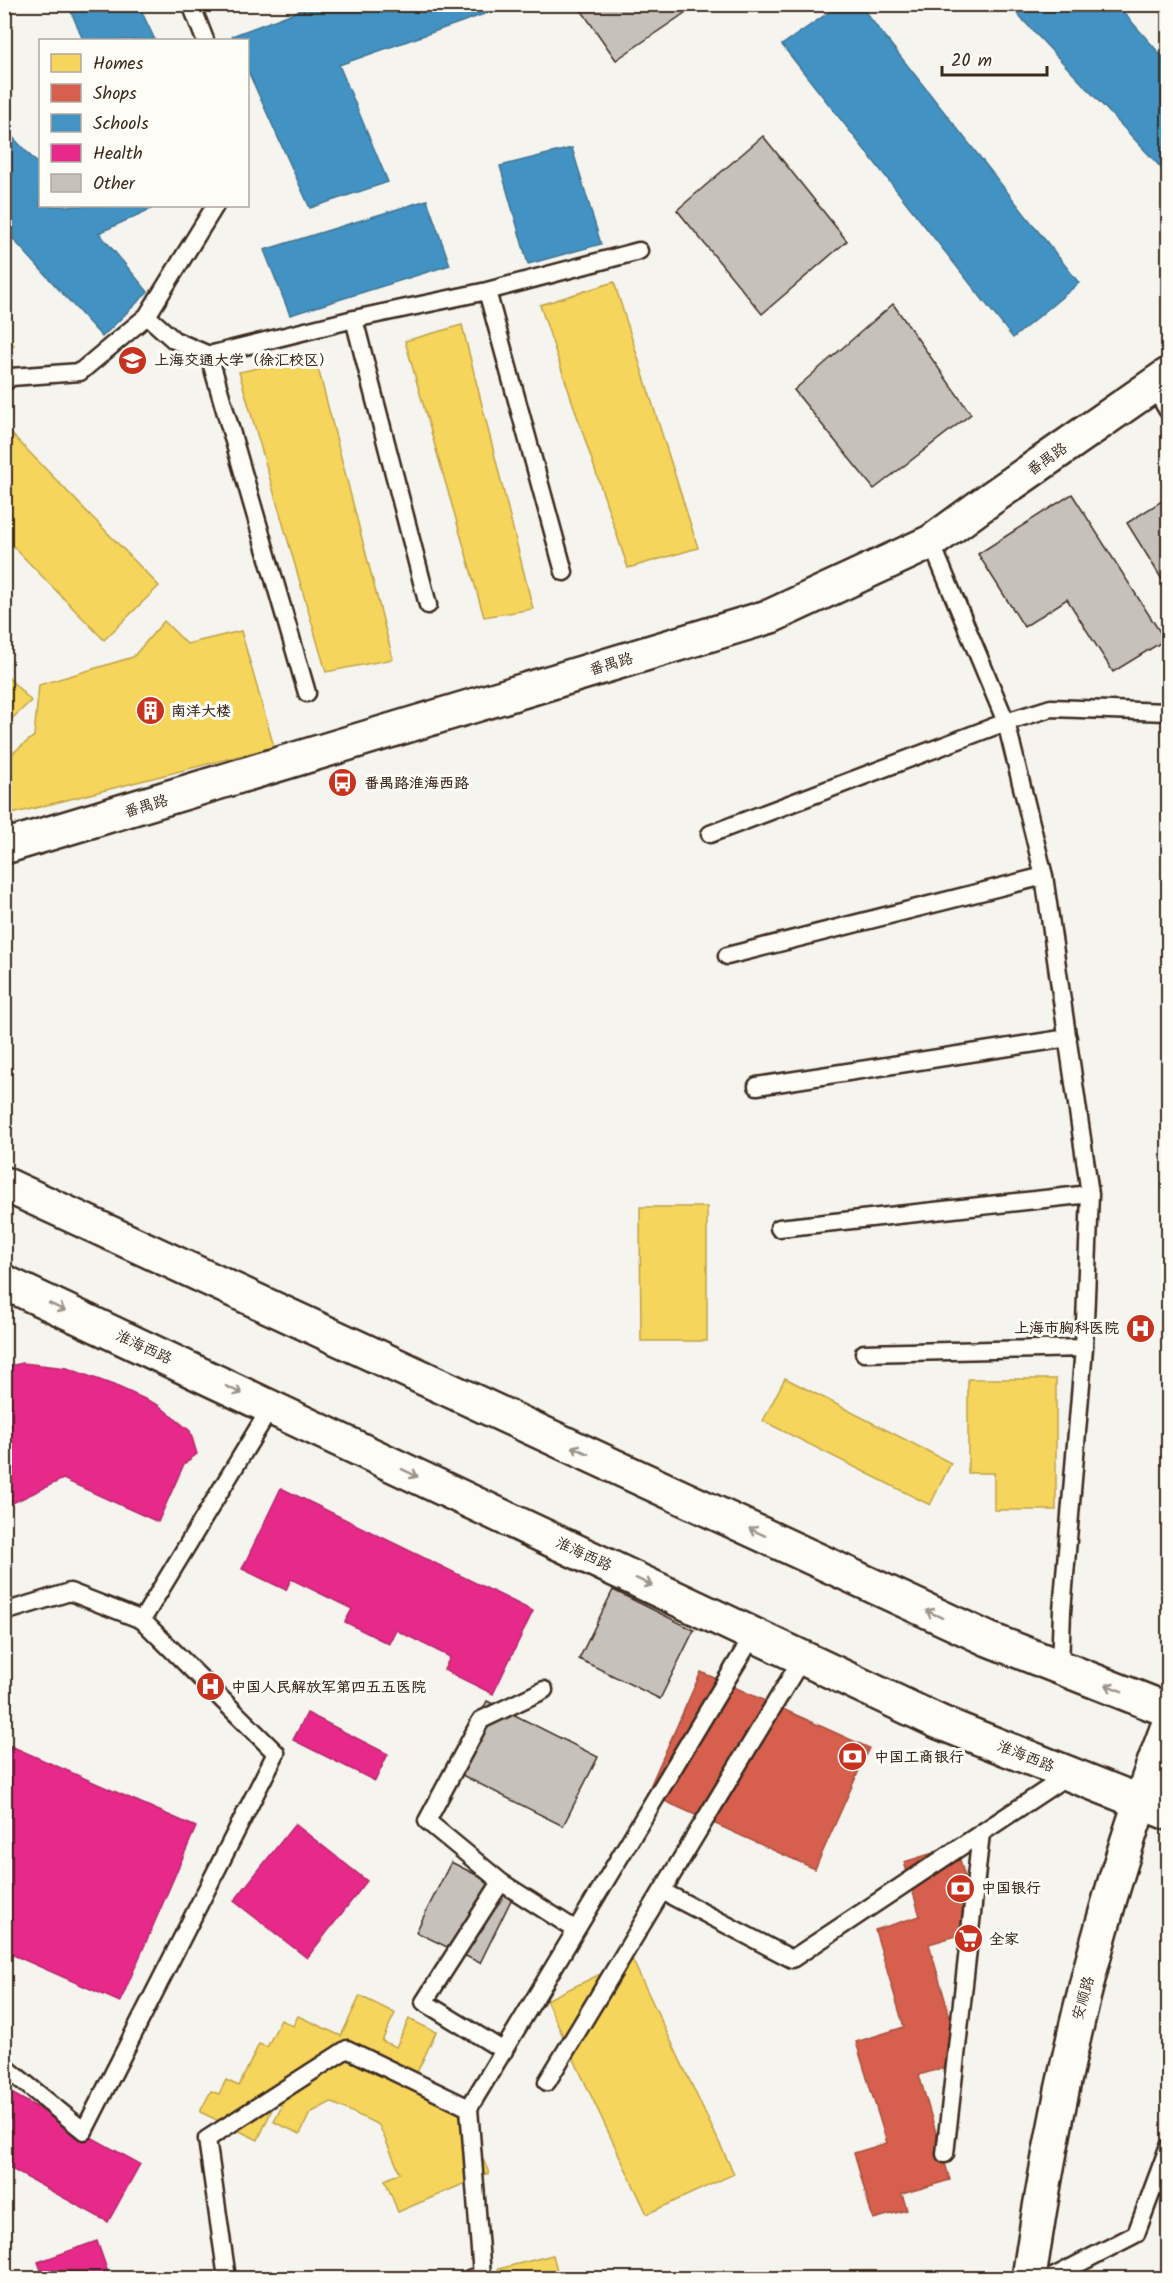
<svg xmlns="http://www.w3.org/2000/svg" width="1173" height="2283" font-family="Kalam,'LXGW WenKai TC',sans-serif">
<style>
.homes{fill:#f6d55c;stroke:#bea249;stroke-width:1.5}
.shops{fill:#d6604d;stroke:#a8503f;stroke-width:1.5}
.schools{fill:#4393c3;stroke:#417492;stroke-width:1.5}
.health{fill:#e7298a;stroke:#b3296a;stroke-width:1.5}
.building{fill:#c7c1bb;stroke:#3b2a1e;stroke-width:1.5}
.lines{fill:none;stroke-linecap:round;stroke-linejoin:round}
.service-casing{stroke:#3b2a1e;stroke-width:21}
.tertiary-casing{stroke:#3b2a1e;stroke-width:38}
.secondary-casing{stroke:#3b2a1e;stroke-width:38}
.service{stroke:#fdfcf7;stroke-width:16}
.tertiary{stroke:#fdfcf7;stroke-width:33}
.secondary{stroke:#fdfcf7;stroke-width:33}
.oneway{stroke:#9c938a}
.labels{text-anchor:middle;stroke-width:6;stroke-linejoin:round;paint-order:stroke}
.poi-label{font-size:15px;font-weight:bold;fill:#3b2a1e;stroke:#fdfcf7;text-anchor:start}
.street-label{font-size:15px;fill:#3b2a1e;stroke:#fdfcf7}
</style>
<rect width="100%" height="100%" fill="#f5f4ee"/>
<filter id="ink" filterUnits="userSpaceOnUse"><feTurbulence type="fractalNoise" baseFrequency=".0167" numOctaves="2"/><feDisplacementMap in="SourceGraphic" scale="12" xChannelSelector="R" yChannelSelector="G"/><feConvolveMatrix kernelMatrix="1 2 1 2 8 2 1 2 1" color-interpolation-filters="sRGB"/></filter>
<g filter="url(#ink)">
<path class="homes" d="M614,282L698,548L628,568L540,305Z
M462,325L533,609L484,617L405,341Z
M4,336L14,345L4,354Z
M315,356L393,659L326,672L239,372Z
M4,426L159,586L104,640L4,537Z
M164,621L187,644L241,631L274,747L4,816V760L34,736L39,685L133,657Z
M4,673L31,701L4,726Z
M640,1207H707V1341H641Z
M785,1378L951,1463L930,1505L763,1421Z
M968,1379H1056V1510H994V1473H968Z
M632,1959L734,2174L647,2214L546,2000Z
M360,1996L395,2013L382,2041L396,2047L409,2019L436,2032L412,2083L455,2093L489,2173L398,2212L385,2180L400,2173L379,2125L331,2102L310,2113L300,2134L274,2122L282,2106L275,2103L258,2140L200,2112L211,2091L219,2094L226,2080L239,2086L259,2044L267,2047L281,2020L293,2026L298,2016L341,2036Z
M553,2255L559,2278H500L498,2269Z"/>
<path class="shops" d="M701,1672L869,1748L815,1869L647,1793Z
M956,1846L980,1929L929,1944L963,2062L919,2075L950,2180L902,2194L907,2210L873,2219L854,2153L887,2143L856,2042L904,2027L875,1930L920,1916L904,1862Z"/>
<path class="schools" d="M68,4H138L155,40H83Z
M317,4H513L339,65L388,182L310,208L248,71V40H234L232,36Z
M841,4H859L1079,283L1013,338L782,45Z
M1008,4H1116L1168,63V175Z
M4,128L40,166V206H157L99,233L148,292L102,337L4,229Z
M572,148L601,244L528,264L500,166Z
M427,200L450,265L290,315L264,250Z"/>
<path class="health" d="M23,1363L67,1368L116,1386L158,1405L190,1431L197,1454L184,1464L158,1522L63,1479L4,1507V1367Z
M281,1488L533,1611L493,1694L444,1670L450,1657L396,1630L389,1644L345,1622L352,1609L291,1579L286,1590L242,1569Z
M307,1713L388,1754L375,1781L293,1740Z
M4,1743L196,1827L120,2002L4,1951Z
M295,1824L367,1881L307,1958L234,1901Z
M4,2089L140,2164L108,2222L4,2165Z
M97,2241L110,2278H44L38,2262Z"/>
<path class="building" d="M577,4H694L695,6L616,60Z
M763,136L847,241L762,314L677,210Z
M893,304L971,414L874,489L794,390Z
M1072,494L1165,640L1113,672L1067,599L1024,627L978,554Z
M1168,497V589L1127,523Z
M613,1590L694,1630L660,1699L579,1659Z
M487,1701L598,1757L563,1826L452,1770Z
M451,1862L514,1894L480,1963L416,1932Z"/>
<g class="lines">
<defs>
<path id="service" d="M191,4L205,40
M487,291L564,572
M147,316L174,340L209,355
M354,319L428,605
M4,383L11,377L80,372L147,316L215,206
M1153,385L1168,411
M931,542L1006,722L1044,876L1090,1194L1084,1348L1062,1611L1060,1667
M307,693L209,355L354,319L487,291L639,251
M710,834L1006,722L1051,708L1168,712
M727,956L1044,876
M757,1086L1068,1038
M779,1228L1090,1194
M864,1353L1084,1348
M4,1612L70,1592L142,1620L276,1753L84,2131L4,2066
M142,1620L271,1407
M803,1657L662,1891L792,1959L1070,1774
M501,1882L576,1930
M504,2051L424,2002L501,1882L427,1821L481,1720L544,1690
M547,2082L662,1891
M945,2154L981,1833
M227,2278L207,2139L347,2049L469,2108
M471,2278L482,2276L469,2108L754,1634
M1051,2278L1136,2234L1168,2148"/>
<path id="tertiary" d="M4,847L771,616L931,542L990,499L1168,375
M1029,2278C1056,2091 1100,1903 1168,1726"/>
<path id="secondary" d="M4,1184L988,1639L1168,1710
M4,1282L939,1722L1168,1813"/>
</defs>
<use href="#service" class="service-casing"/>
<use href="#tertiary" class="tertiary-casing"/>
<use href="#secondary" class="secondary-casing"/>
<use href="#service" class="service"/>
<use href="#tertiary" class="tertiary"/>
<use href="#secondary" class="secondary"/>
</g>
<defs><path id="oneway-shaft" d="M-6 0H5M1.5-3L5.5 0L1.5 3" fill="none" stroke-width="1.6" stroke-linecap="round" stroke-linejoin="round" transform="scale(1.5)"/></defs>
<g class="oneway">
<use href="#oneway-shaft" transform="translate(57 1307) rotate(25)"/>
<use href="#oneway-shaft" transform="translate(234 1390) rotate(25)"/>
<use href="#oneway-shaft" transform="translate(580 1450) rotate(-155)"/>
<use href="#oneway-shaft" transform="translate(410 1473) rotate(25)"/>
<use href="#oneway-shaft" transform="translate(757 1532) rotate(-155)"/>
<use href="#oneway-shaft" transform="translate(644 1582) rotate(25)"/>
<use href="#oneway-shaft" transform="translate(934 1614) rotate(-155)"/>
<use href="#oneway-shaft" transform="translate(1114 1688) rotate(-158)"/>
</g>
</g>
<defs>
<symbol id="university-disc" viewBox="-11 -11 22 22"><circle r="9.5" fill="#c8321e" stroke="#fdfcf7"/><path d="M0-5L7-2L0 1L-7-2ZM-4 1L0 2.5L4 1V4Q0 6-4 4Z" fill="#fff"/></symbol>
<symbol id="building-disc" viewBox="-11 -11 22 22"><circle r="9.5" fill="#c8321e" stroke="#fdfcf7"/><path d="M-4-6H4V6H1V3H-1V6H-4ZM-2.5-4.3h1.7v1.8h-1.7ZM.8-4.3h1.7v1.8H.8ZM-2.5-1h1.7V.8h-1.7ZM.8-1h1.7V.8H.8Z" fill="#fff"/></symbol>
<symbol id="bus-disc" viewBox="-11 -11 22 22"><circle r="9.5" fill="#c8321e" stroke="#fdfcf7"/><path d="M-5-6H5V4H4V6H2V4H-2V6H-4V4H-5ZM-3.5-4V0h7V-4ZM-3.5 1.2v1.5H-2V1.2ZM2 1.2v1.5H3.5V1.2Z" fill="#fff"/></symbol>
<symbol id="hospital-disc" viewBox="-11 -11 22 22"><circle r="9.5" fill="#c8321e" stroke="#fdfcf7"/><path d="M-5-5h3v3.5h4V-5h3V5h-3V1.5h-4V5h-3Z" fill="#fff"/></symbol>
<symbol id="bank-disc" viewBox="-11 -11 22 22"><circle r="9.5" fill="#c8321e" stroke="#fdfcf7"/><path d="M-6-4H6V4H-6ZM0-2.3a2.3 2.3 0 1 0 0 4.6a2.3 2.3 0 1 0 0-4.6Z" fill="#fff"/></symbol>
<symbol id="supermarket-disc" viewBox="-11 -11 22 22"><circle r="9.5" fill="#c8321e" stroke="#fdfcf7"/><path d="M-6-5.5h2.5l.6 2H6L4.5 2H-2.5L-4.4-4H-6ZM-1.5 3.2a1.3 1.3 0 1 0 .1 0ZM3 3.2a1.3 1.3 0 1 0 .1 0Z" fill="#fff"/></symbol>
</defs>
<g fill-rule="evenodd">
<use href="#university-disc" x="116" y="344" width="33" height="33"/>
<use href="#building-disc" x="134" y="694" width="33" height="33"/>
<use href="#bus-disc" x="326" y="766" width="33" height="33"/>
<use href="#hospital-disc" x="1124" y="1312" width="33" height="33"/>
<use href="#hospital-disc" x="194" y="1670" width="33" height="33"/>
<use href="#bank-disc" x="836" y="1740" width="33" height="33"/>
<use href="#bank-disc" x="944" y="1872" width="33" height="33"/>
<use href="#supermarket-disc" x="952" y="1922" width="33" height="33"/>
</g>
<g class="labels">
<g class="poi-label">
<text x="154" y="365">上海交通大学（徐汇校区）</text>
<text x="171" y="716">南洋大楼</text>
<text x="364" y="788">番禺路淮海西路</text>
<text x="1119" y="1333" text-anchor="end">上海市胸科医院</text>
<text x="231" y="1692">中国人民解放军第四五五医院</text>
<text x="874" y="1762">中国工商银行</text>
<text x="981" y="1893">中国银行</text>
<text x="989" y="1944">全家</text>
</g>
<g class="street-label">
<text transform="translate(1047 459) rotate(-35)" y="5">番禺路</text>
<text transform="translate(611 664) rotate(-17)" y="5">番禺路</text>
<text transform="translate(146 806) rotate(-17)" y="5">番禺路</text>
<text transform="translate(144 1347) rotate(25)" y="5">淮海西路</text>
<text transform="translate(584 1554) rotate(25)" y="5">淮海西路</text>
<text transform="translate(1026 1756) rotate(22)" y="5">淮海西路</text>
<text transform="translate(1083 1998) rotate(-74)" y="5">安顺路</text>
</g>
</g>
<rect width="1173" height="2283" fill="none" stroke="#fdfcf7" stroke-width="24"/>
<rect x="12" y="12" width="1149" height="2259" fill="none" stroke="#3b2a1e" stroke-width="2" filter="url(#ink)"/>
<rect x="39" y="39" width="210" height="168" fill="#fdfcf7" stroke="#afa8a0" stroke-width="1.5"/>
<rect x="51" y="54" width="30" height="18" fill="#f6d55c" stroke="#afa8a0" stroke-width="1.5"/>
<text x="93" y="69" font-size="18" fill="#3b2a1e">Homes</text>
<rect x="51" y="84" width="30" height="18" fill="#d6604d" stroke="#afa8a0" stroke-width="1.5"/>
<text x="93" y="99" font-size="18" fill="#3b2a1e">Shops</text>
<rect x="51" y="114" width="30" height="18" fill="#4393c3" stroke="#afa8a0" stroke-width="1.5"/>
<text x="93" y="129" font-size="18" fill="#3b2a1e">Schools</text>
<rect x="51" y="144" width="30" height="18" fill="#e7298a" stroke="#afa8a0" stroke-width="1.5"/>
<text x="93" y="159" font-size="18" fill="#3b2a1e">Health</text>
<rect x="51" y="174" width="30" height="18" fill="#c7c1bb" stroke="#afa8a0" stroke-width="1.5"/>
<text x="93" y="189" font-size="18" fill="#3b2a1e">Other</text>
<path d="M942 66v9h105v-9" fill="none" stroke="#3b2a1e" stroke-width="3"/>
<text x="951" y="66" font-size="18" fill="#3b2a1e" stroke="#fdfcf7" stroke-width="4.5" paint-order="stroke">20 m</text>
</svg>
